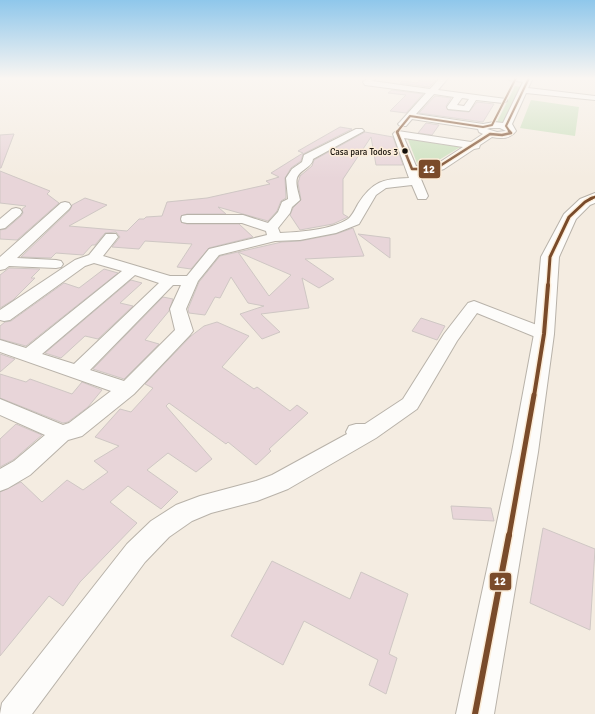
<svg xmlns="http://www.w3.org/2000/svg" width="595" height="714" font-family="Signika,sans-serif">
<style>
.green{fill:#cbe0bd}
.building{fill:#e8d5d9;stroke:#cfc7c4}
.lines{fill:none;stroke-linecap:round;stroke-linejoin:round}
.minor-casing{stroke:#b8b2a9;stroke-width:2}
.major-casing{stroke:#b8b2a9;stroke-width:2}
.minor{fill:#fdfcfa;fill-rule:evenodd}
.major{fill:#fdfcfa;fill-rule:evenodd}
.bus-1-far5-casing{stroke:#fcedd9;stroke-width:3.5}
.bus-1-far4-casing{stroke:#fcedd9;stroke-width:4.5}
.bus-1-far3-casing{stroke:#fcedd9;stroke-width:5.5}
.bus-1-far2-casing{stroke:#fcedd9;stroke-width:7}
.bus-1-far1-casing{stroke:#fcedd9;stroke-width:8}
.bus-1-casing{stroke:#fcedd9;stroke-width:9}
.bus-1-far5{stroke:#7a4b2a;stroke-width:2}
.bus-1-far4{stroke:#7a4b2a;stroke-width:2.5}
.bus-1-far3{stroke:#7a4b2a;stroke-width:3}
.bus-1-far2{stroke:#7a4b2a;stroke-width:4}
.bus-1-far1{stroke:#7a4b2a;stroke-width:5}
.bus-1{stroke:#7a4b2a;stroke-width:6}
.bus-dot{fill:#140f09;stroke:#fcedd9;stroke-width:1.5}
.labels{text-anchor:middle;stroke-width:3;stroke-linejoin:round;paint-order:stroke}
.bus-label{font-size:9px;fill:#140f09;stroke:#fcedd9;text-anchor:end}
.line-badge{stroke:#fcedd9;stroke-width:1.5}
.badge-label{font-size:11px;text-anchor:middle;font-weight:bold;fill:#fff}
</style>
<rect width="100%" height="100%" fill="#f4ece1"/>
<path class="green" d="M515,86L521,87L504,123L497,122Z
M531,100L579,107L575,136L520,128Z
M407,137L444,145L448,144L462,146L429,166H418Z"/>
<path class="building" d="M422,78H438L429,87L400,83L402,81L417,83Z
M392,90L423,94L406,113L390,111L406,95L388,93Z
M435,96L451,98L446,106L448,110L469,112L477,102L494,104L483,122L419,113Z
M426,123L439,125L432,135L418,133Z
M340,127L352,129L303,154L301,161L291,168L285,178L286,198L281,201L277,211L268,221L218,207L226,214H187L181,216V222L187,224H239L253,237L209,248L191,269L177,267L192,244L145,241L139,249L112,247L120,237L116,232L105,233L95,245H92L83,255L56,253L51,258L21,257L70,210L72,205L85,198L107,205L69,226L127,231L139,219H144L146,217L162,216L167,202L207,198L270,184L266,181L279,177L271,173L303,153L298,151Z
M365,132L393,137L403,165H376L371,137L343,179V214L348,217L333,224L300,230L290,215L293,208L301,200L298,183L300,176L312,166L314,160Z
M14,134L1,168H0V135Z
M0,171L50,191L47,194L59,203L17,240L0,239V230L6,229L21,216L23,213L22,209L26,206L0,203Z
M353,228L364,256L305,259L334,279L319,288L302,278L309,308L261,314L280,332L262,339L240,314L264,306L248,303L231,277L220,298L215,297L205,315L189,313L188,309L199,282L220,256L238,252L269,296L291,275L238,252L282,242L300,241L336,234Z
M358,234L390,238V258Z
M9,268L40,269L31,278H35L13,300L0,308V275Z
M104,269L118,273L26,346L0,339V326L5,322L11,321L64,283L79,288Z
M131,280L142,283L120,303L133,306L98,339L85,336L61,358L45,353Z
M163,297L173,299L169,311L145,340L159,344L124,379L93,369Z
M421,318L445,326L437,340L412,331Z
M217,322L249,336L222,367L254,389L257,387L290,411L297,405L308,413L269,449L271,451L256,465L228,442L226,444L169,403L166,406L212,459L196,472L168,453L147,470L178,492L161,509L128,486L110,502L137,523L80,582L63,606L49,596L0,656V492L21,482L42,502L67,480L83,490L108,472L94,461L119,446L95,437L120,409L131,412L153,388L145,384L191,336L204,326Z
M0,354L15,359L0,372Z
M0,374L26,382L30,379L72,394L82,382L102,390L88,407L68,422L63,423L0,398Z
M16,424L42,435L13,460L0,467V439Z
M451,506L491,508L494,521L453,519Z
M543,528L595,549L590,630L530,603Z
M272,561L350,599L361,572L408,594L389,654L397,658L386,694L369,685L378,660L304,621L283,665L231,636Z"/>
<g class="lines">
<defs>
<path id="minor" d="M368,78H376L372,81L430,89L440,78H448L438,90L506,99L507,101L503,103L476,100L469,111L448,109L447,107L454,97L434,94L416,114L483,124L494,122L503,123L523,82L509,80L508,78H533L528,88L595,96V100L526,93L512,124L516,131C510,139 501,139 492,137L480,145L479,148L474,149L444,169L435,172H418L428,196L426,199H418L412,185L386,188L376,195L359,224L336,233L300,240L275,241L219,255L198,281L186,309L193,331L190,335L134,394L82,436L68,440L30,475L8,488L0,491V469L14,461L45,435L0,415V399L63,425L69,423L111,391L0,352V340L26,348L122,271L94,263L85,266L10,320L4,321L0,320V310L75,260L89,255L106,234H116L118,237L103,256L170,276H187L209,249L267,235L266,231L242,223H187L182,222L181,219L182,216L187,215H243L268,223L278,212L282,202L288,199L286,178L292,169L302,162L304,155L356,129H362L364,131L313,159C312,168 300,169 297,178C295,184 299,194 300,200L292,207L290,213L278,228L280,233C300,232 331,230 348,219C352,216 356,208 358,204C373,181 383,179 409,178L393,134L395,132L398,131L471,142L483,134L479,132L478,129L412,119L406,126H400L398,124L400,122L426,93L365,85L363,82ZM462,98L469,99L464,106L457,105ZM490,128H500L506,131L497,132L487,129ZM404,138L463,147L434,166H416ZM135,275L159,283L74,364L42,354ZM173,285H181L170,309L175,330L124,381L90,370Z
M65,202L69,203L71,206L69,209L17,258L56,260L61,261L63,264L61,267L56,268L9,266L5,269L0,270V257L61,203Z
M16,208L20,209L22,212L20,215L5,228L0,229V219L12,209Z
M474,301L550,330L553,334L550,338L544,340L538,338L477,313L457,341L417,409L376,438L288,489L257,501L211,513L192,521L169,537L145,562L32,714H0L2,703L127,544L151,521L176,505L200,496L256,481L272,475L347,434L346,432L349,426L356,424H365L403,399L444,334L468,303Z"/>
<path id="major" d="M595,193V203L590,205L576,219L559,257L554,334L538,452L494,714H456L512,452L534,334L541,257L564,214L580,199Z"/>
</defs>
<use href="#minor" class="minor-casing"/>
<use href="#major" class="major-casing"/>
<use href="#minor" class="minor"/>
<use href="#major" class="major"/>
<defs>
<path id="bus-1-far5" d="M397,132L410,116L483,127L492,125L516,78
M510,132L506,126L529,78"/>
<path id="bus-1-far4" d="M398,131L397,132L412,169H435L490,134L502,135L511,133L509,131
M590,199L595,197"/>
<path id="bus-1-far3" d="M548,286L550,257L569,217L585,202L592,198"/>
<path id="bus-1-far2" d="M534,396L544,334L548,285"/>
<path id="bus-1-far1" d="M509,536L534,395"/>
<path id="bus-1" d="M475,714L509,535"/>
</defs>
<use href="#bus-1-far5" class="bus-1-far5-casing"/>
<use href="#bus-1-far4" class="bus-1-far4-casing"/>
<use href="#bus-1-far3" class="bus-1-far3-casing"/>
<use href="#bus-1-far2" class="bus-1-far2-casing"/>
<use href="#bus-1-far1" class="bus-1-far1-casing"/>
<use href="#bus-1" class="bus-1-casing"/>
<use href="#bus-1-far5" class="bus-1-far5"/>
<use href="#bus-1-far4" class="bus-1-far4"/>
<use href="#bus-1-far3" class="bus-1-far3"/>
<use href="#bus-1-far2" class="bus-1-far2"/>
<use href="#bus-1-far1" class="bus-1-far1"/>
<use href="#bus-1" class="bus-1"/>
</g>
<linearGradient id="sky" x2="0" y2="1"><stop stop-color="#8fc7eb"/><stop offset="0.44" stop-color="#faf6f2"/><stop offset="1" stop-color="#faf6f2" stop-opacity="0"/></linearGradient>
<rect width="595" height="178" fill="url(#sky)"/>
<circle class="bus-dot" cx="405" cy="151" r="3.5"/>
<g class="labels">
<g class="bus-label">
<text x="398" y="155">Casa para Todos 3</text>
</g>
</g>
<g class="line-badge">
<rect x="418" y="159" width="23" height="20" rx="4" fill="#7a4b2a"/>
<rect x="489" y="572" width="23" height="19" rx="4" fill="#7a4b2a"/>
</g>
<g class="badge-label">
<text x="429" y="173">12</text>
<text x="500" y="585">12</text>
</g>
</svg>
